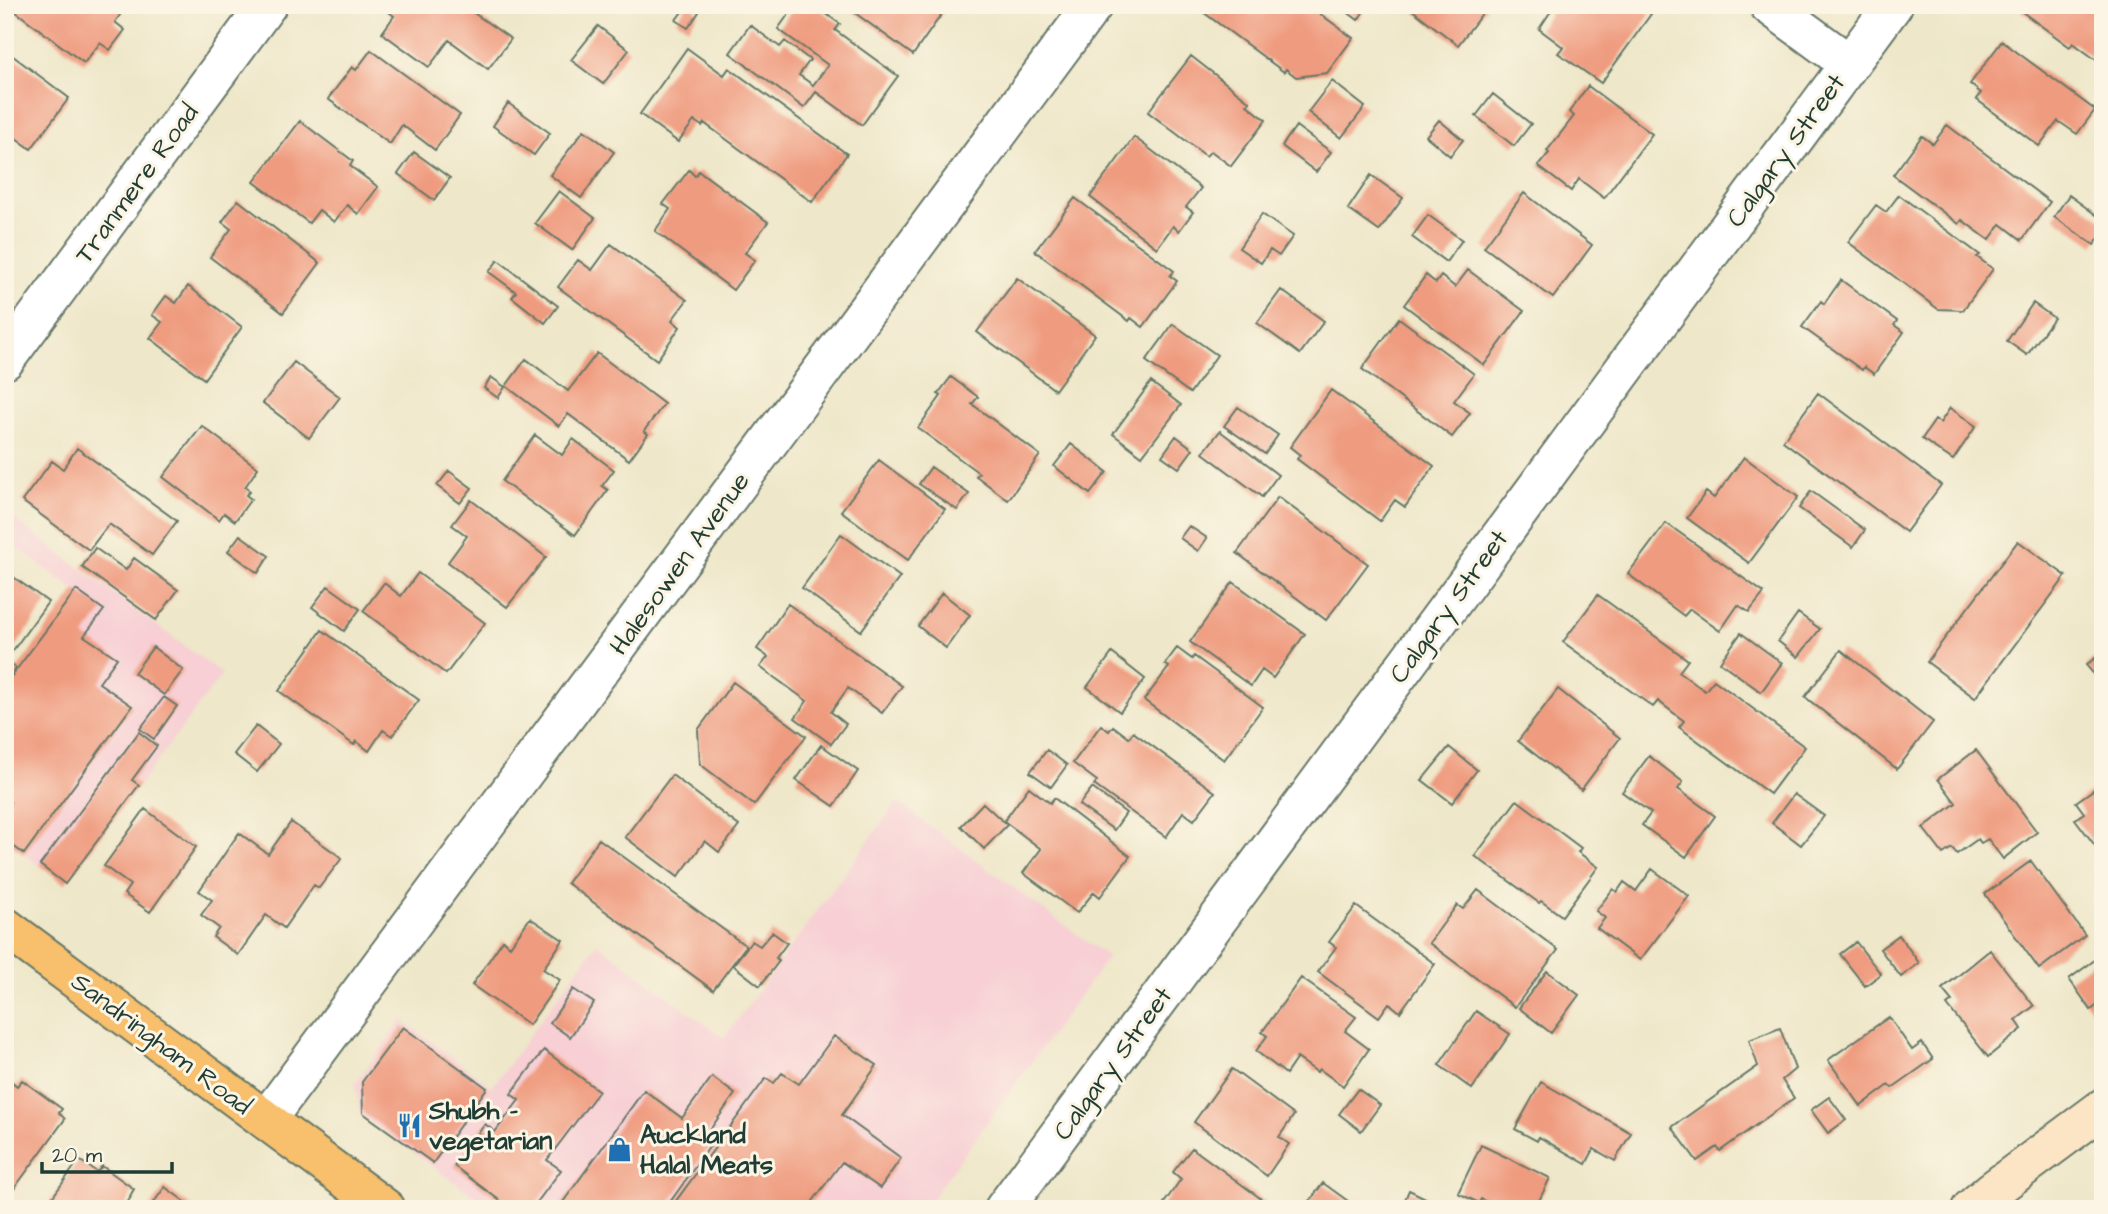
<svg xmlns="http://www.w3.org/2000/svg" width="2108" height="1214" font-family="'Architects Daughter',sans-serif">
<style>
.built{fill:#f7cfd4}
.building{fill:#ef9b7f}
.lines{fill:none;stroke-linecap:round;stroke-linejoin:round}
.street-casing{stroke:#677868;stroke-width:42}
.secondary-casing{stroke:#677868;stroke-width:42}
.primary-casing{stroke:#677868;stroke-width:42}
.street{stroke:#fff;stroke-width:38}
.secondary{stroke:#fce5c4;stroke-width:38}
.primary{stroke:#f8bf6c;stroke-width:38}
.labels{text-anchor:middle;stroke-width:6;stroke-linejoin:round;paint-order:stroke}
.street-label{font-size:26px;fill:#1f3d34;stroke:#fcf5e5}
.poi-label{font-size:26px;font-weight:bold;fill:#1f3d34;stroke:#fcf5e5;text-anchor:start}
</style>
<rect width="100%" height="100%" fill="#fcf5e5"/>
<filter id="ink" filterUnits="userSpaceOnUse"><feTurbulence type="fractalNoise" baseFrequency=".0143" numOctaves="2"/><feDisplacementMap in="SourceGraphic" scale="14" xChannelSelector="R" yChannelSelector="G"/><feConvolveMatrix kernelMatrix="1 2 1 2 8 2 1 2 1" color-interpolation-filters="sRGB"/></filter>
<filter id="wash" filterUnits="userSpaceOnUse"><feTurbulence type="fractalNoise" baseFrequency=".00686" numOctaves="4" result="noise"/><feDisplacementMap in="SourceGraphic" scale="28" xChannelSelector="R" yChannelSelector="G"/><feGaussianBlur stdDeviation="1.57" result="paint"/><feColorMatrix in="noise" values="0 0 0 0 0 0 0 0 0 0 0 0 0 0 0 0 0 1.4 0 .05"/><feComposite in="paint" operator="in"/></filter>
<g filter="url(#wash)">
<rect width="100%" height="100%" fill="#eee7c9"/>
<path class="built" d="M5,512L222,674L65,884L5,840V685L76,591L5,539Z
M897,802L1108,957L924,1209H492L361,1115L355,1084L402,1020L492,1087L597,943L724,1038Z"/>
<g id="blocks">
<path class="building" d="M7,5H127L115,22L125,30L110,50L100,43L84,63Z
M394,5H475L471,11L511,39L488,69L449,40L429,67L382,33L394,16L389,12Z
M687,5H691L699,12L688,28L676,20Z
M795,5H814L840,24L835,30L898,76L862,125L816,92L804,108L730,53L750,25L780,47L785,41L810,60L799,75L813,85L828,65L778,29Z
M844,5H948L913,55Z
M1208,5H1308L1353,38L1327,73L1296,77L1286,69L1284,72L1203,12Z
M1338,5H1368L1358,20Z
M1414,5H1484L1487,7L1458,45L1411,9Z
M1555,5H1638L1651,14L1601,83L1558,53L1563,47L1539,29Z
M2026,5H2103V65L2073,43L2070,47L2021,11Z
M598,26L629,50L603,84L571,60Z
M2002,41L2095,110L2077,134L2058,121L2039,146L1976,99L1981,93L1970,84Z
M687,48L724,75L729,68L847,154L812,202L704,123L702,126L694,121L678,142L640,114Z
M5,50L69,98L31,149L5,130Z
M371,50L460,115L435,150L402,125L390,144L328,99L352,67L356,70Z
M1191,56L1250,102L1247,105L1266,120L1231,166L1211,151L1206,156L1148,112Z
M1332,81L1365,107L1341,138L1308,112Z
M1588,86L1652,134L1604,198L1579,179L1571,191L1538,166L1549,153L1547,151L1574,116L1569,112Z
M1493,94L1531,124L1514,146L1476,116Z
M508,103L550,133L534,155L493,126Z
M1439,120L1463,140L1450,156L1426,136Z
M300,121L353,161L350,166L378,187L358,214L347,205L334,222L319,210L309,223L254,182Z
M1947,125L2050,202L2022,240L2001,224L1989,240L1962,220L1959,224L1893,175L1922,136L1933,144Z
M1296,126L1331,152L1316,172L1282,146Z
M584,130L614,152L581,198L550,175Z
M1134,137L1201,188L1186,207L1193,212L1179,231L1173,226L1157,248L1090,197Z
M414,152L450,178L434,200L398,174Z
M689,170L695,176L699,171L768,222L745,253L755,260L733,290L655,231L670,209L663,204Z
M1371,175L1403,198L1379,231L1348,209Z
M559,191L595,218L572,250L535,223Z
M1524,193L1592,245L1553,298L1484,247Z
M1899,195L1980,255L1977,257L1993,269L1963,310L1938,309L1848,242L1876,205L1886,212Z
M2069,195L2103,220V233L2094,245L2054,217Z
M1075,198L1174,271L1170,276L1177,281L1143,327L1131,318L1129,321L1035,251Z
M238,200L320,263L283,313L210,257L231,229L222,222Z
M1262,214L1293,236L1279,256L1270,250L1261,263L1239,248Z
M1428,215L1462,240L1446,262L1412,237Z
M611,244L687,300L672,320L680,327L657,360L558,287L578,260L592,270Z
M498,260L558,306L545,323L512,297L516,292L489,272Z
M1468,270L1524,311L1484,365L1404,305L1426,275L1436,283L1441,276L1455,287Z
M1017,278L1095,335L1055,390L977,332Z
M1841,280L1897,321L1894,325L1904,332L1874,374L1864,367L1862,370L1802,327L1821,301L1824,304Z
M188,286L242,327L204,379L150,338L162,322L152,315L166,296L176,303Z
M1281,290L1324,321L1300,354L1257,323Z
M2033,303L2054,318L2027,355L2007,341Z
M1399,318L1474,374L1454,401L1470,413L1452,437L1362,369Z
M1173,324L1217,355L1190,393L1146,361Z
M597,353L664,404L644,431L648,434L629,460L568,414L559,426L506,386L526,359L568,391Z
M294,362L340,397L309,438L263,403Z
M491,377L505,387L498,398L484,388Z
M951,377L978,397L972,404L1040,455L1008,500L976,476L979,473L918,428L941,396L938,394Z
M1151,382L1181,405L1142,456L1113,434Z
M1331,390L1434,466L1405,507L1395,500L1380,521L1297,459L1300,455L1290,447Z
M1818,393L1941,485L1906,532L1783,441Z
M1238,407L1278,435L1265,454L1224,426Z
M1950,408L1976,426L1953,460L1922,439L1935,420L1940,423Z
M202,426L258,468L245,487L250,491L246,495L251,499L235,521L224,513L219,520L163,477Z
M1220,431L1278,475L1262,497L1203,453Z
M535,435L562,455L573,439L614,470L602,486L608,490L575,535L502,481Z
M1176,436L1193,449L1179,468L1162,456Z
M1071,444L1107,472L1090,494L1054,466Z
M77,448L177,521L152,555L109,524L89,550L22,501L52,461L63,469Z
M1744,457L1798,497L1749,563L1687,518L1706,492L1714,498Z
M879,460L945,509L908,560L841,511Z
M931,467L969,494L957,510L919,484Z
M449,471L472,488L460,503L437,486Z
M1811,491L1865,530L1853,547L1799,508Z
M1278,497L1368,564L1326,620L1237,553Z
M471,500L546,557L507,607L448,562L467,536L452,525Z
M1666,523L1764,593L1749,612L1738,605L1720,631L1690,609L1684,616L1628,574Z
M1189,526L1207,538L1198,551L1180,538Z
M841,534L900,577L861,631L802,588Z
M240,535L269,556L258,573L228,551Z
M2018,541L2066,576L1975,698L1927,662Z
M95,548L126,570L134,558L178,590L156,620L82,567Z
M5,571L48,602L6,660L16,668L5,683Z
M418,573L485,623L446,674L363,611L384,583L401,596Z
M1233,582L1305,634L1273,678L1262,670L1251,686L1190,642Z
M328,586L360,609L344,631L312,607Z
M76,590L104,610L84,636L117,658L99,683L132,706L24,854L5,840V809L10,802L5,799V685Z
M942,593L970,615L946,648L918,626Z
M1598,595L1688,660L1679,672L1705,691L1714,680L1805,747L1770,794L1679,727L1684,721L1658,701L1653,707L1563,642Z
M788,604L902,686L882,713L848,688L831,712L846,724L831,744L795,718L807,701L760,667L768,657L757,649Z
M1798,613L1820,629L1798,657L1778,641Z
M322,630L419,700L392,736L383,730L369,751L356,741L354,745L279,691Z
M1741,633L1782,663L1761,692L1720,662Z
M153,647L183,670L164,695L134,673Z
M1177,648L1192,659L1194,656L1263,707L1224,760L1144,700L1169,667L1165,664Z
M1841,650L1933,722L1897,769L1805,697Z
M2103,652V685L2086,665Z
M1112,653L1145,679L1120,712L1087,687Z
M733,682L806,736L754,805L700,764L698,730Z
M1558,689L1620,738L1581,790L1518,741Z
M164,697L177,706L154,739L140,729Z
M1101,725L1109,731L1113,726L1129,738L1133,732L1215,792L1194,820L1183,812L1166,837L1094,785L1097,781L1073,763Z
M256,726L279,744L257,772L234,754Z
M139,732L157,746L132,780L139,785L65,884L40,865Z
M821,745L858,771L834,806L796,780Z
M1449,747L1477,770L1452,803L1422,780Z
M1047,750L1067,765L1051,787L1030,772Z
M1976,750L2037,832L2003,859L1988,839L1981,843L1978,839L1957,854L1952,848L1943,854L1923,828L1956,803L1938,779Z
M1649,756L1683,782L1678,789L1715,816L1686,857L1642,825L1651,813L1622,792Z
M672,775L739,826L719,852L705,841L678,877L625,837Z
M2103,783V856L2075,819L2084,813L2076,802Z
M1029,787L1050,803L1054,798L1130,856L1100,897L1094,892L1077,913L1023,873L1041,849L1004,821Z
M1092,788L1126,813L1114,830L1079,805Z
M1794,794L1824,816L1801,845L1772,823Z
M1517,800L1581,848L1578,852L1598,867L1562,916L1541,901L1539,903L1475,856Z
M983,803L1007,825L984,849L961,826Z
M145,809L196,847L150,912L124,894L130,885L104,866Z
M291,822L342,858L319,888L314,885L284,928L266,915L238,955L213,937L219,928L201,915L212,900L199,891L239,833L268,854Z
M599,839L746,946L713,990L567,883Z
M2031,861L2085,935L2039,969L1985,894Z
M1652,869L1689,896L1640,960L1597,928L1605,918L1596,911L1613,889L1617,892L1624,882L1636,891Z
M1478,890L1558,950L1515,1007L1429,943L1457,905L1463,909Z
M1356,906L1435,964L1400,1012L1389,1003L1379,1017L1318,972L1336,947L1329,942Z
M530,918L563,940L543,969L560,980L529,1025L472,985L503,940L510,946Z
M772,932L787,943L776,958L779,961L760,986L733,965L752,941L760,946Z
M1899,935L1919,963L1901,977L1880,949Z
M1856,942L1881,974L1865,986L1840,954Z
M1990,950L2034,1006L2016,1020L2022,1029L1988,1057L1947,1005L1952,1001L1942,989Z
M2103,954V1001L2091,1010L2069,979Z
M1547,971L1579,995L1551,1033L1519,1008Z
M1301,978L1356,1017L1345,1031L1369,1049L1343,1086L1319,1069L1317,1072L1297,1058L1286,1074L1256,1051L1267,1036L1262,1032Z
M573,989L594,1003L570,1037L550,1023Z
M1476,1011L1510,1034L1472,1089L1439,1065Z
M1889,1017L1912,1050L1922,1043L1933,1059L1892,1088L1889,1085L1861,1106L1828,1060Z
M403,1027L487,1088L433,1163L363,1113L362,1082Z
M1780,1028L1795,1069L1782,1080L1794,1098L1720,1151L1717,1147L1697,1161L1672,1127L1758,1066L1749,1040Z
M834,1036L877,1065L842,1115L901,1158L880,1188L842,1162L807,1209H670L766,1078L774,1083L782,1073L799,1084Z
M544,1050L599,1091L547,1160L561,1170L532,1209H511L454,1166L485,1124L495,1132L519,1100L511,1094Z
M1232,1069L1294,1115L1279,1137L1289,1144L1267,1176L1194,1122Z
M712,1077L735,1094L707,1134L715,1139L665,1209H558L644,1090L682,1118Z
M22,1080L62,1109L59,1113L65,1119L5,1201V1092L12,1082L17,1086Z
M1541,1082L1631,1133L1615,1161L1594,1149L1586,1164L1539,1137L1537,1141L1515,1129Z
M1358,1089L1380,1105L1361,1131L1339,1114Z
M1829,1097L1846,1120L1828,1133L1811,1110Z
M1481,1145L1550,1178L1535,1209H1501L1481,1199L1479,1203L1458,1193Z
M1192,1148L1275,1209H1160L1181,1179L1173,1172Z
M79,1160L97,1172L102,1166L134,1189L130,1196L131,1197L123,1209H44Z
M1323,1183L1352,1204L1348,1209H1304Z
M165,1187L195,1209H149Z
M1409,1190L1448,1209H1401Z"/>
</g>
</g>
<g filter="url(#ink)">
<use href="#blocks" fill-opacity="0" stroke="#677868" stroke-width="2"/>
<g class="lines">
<defs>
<path id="street" d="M1769,5L1848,63
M5,360L267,5
M266,1120L1093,5
M1004,1209L1893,5"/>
<path id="secondary" d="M1971,1209L1993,1190L2103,1108"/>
<path id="primary" d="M5,927L386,1209"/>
</defs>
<use href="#street" class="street-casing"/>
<use href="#secondary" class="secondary-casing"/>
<use href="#primary" class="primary-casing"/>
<use href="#street" class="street"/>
<use href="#secondary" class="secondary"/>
<use href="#primary" class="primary"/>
</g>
</g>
<defs>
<symbol id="restaurant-bare" viewBox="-9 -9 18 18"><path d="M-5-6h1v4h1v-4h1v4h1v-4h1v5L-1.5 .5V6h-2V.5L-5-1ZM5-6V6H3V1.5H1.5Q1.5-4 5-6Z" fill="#1f6fb2" stroke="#fcf5e5" stroke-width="2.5" paint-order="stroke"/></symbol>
<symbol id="shop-bare" viewBox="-9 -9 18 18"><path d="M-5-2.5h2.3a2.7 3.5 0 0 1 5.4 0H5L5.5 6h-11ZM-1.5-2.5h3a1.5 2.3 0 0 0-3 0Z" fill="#1f6fb2" stroke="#fcf5e5" stroke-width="2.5" paint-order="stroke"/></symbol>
</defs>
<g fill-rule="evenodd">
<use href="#restaurant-bare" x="392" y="1108" width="35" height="35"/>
<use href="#shop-bare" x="602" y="1132" width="35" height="35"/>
</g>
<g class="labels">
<g class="street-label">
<text transform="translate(1785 150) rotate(-54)" y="9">Calgary Street</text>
<text transform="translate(136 183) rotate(-54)" y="9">Tranmere Road</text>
<text transform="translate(679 563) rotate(-54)" y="9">Halesowen Avenue</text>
<text transform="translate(1448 606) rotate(-54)" y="9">Calgary Street</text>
<text transform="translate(162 1043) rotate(37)" y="9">Sandringham Road</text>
<text transform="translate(1112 1063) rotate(-54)" y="9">Calgary Street</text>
</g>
<g class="poi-label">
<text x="429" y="1119">Shubh -<tspan x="429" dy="30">vegetarian</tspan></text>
<text x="640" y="1143">Auckland<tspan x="640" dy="30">Halal Meats</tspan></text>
</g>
</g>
<rect width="2108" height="1214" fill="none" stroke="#fcf5e5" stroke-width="28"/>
<path d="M42 1162v10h130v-10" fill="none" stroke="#1f3d34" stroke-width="3.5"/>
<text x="52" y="1162" font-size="21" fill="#1f3d34" stroke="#fcf5e5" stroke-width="5" paint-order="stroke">20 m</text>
</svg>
